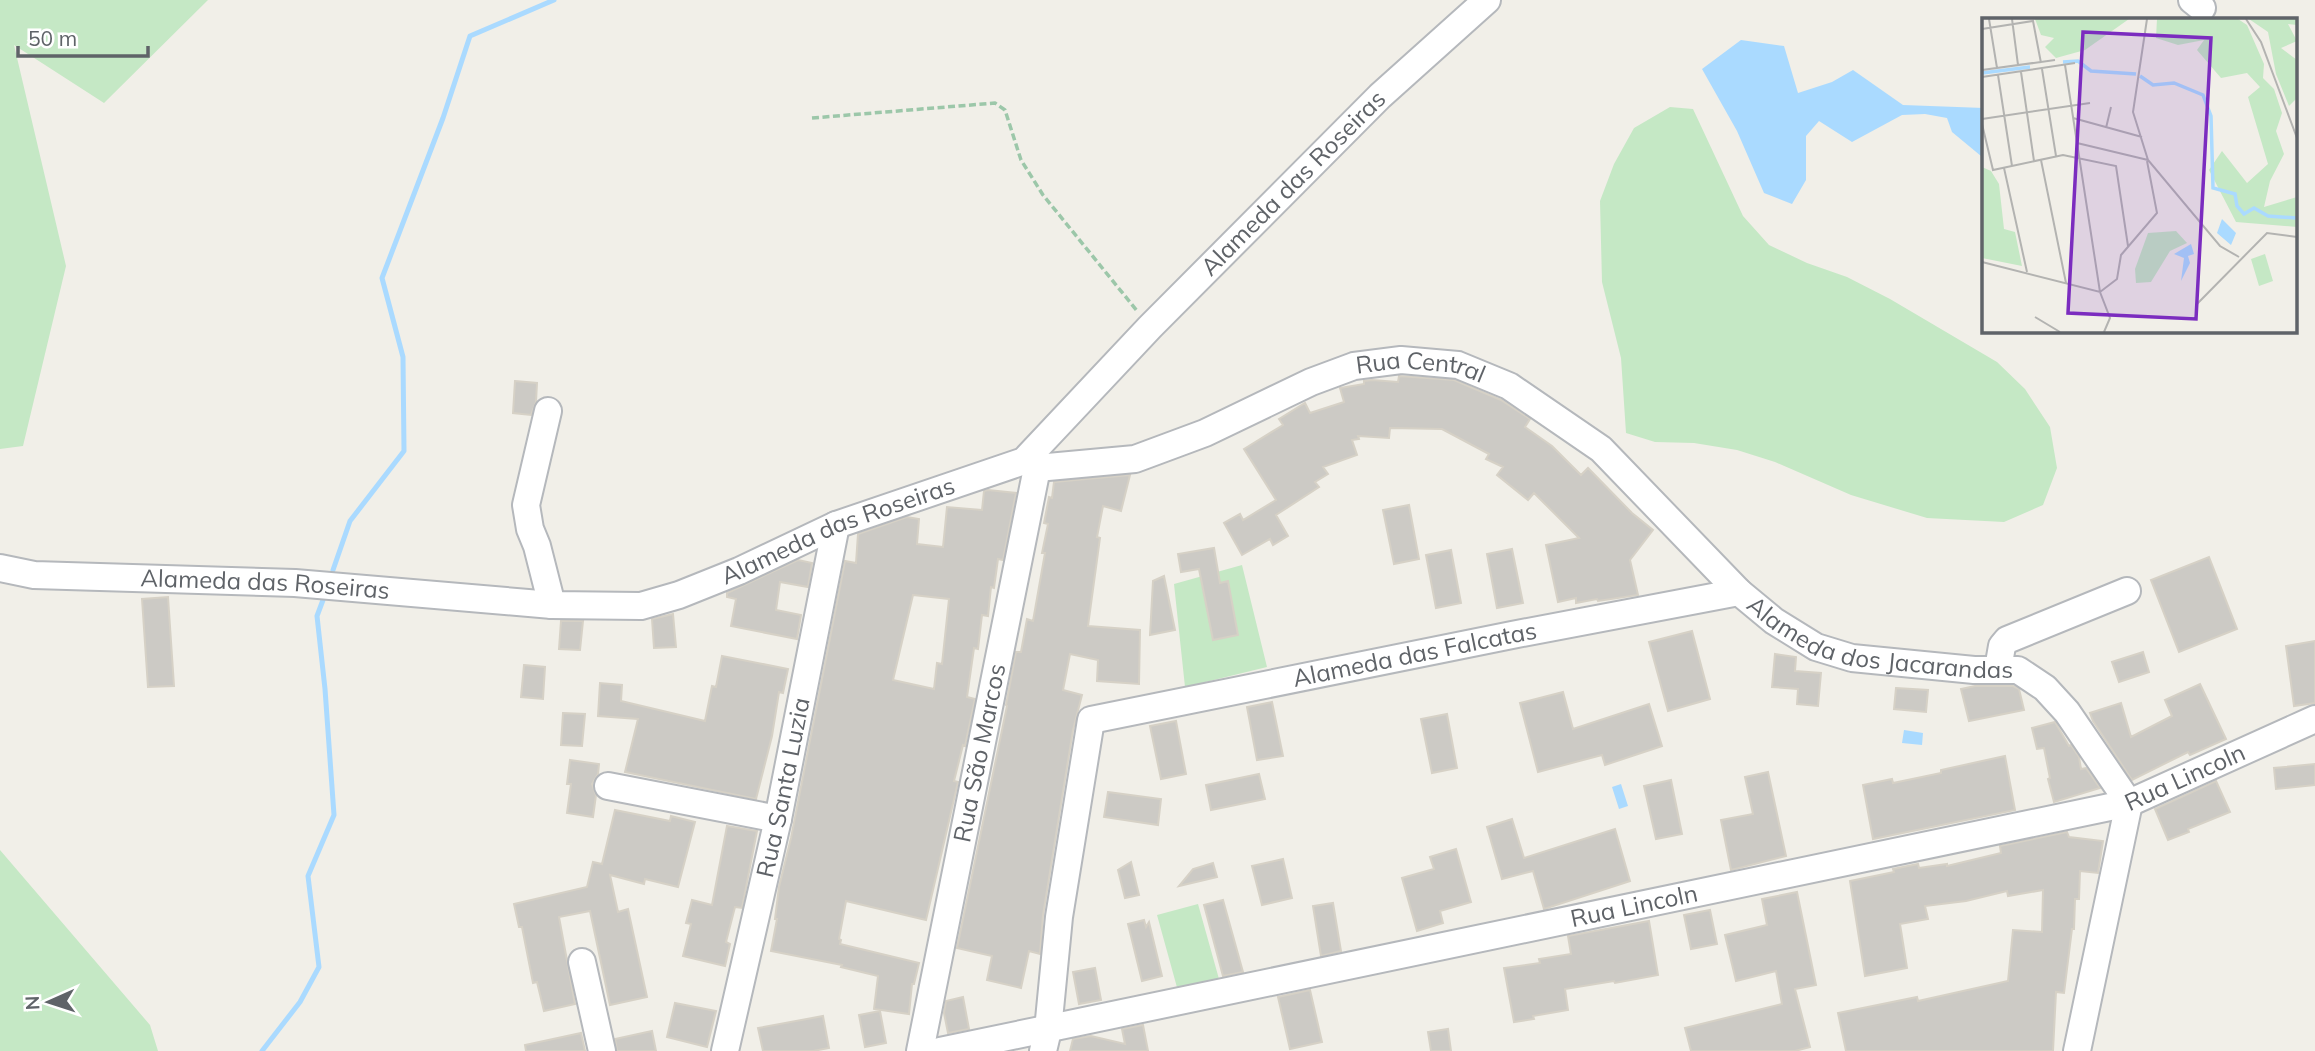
<svg xmlns="http://www.w3.org/2000/svg" width="2315" height="1051" font-family="Mulish,sans-serif">
<style>
.green{fill:#c5e8c5}
.water{fill:#aadaff}
.lines{fill:none;stroke-linecap:round;stroke-linejoin:round}
.stream{stroke:#aadaff;stroke-width:5}
.building{fill:#cccac5;stroke:#d6d1c6;stroke-width:2;fill-rule:evenodd}
.minor-casing{stroke:#b5b8bc;stroke-width:30}
.path{stroke:#9cc7a9;stroke-width:3.5;stroke-dasharray:7 3.5;stroke-linecap:butt}
.minor{stroke:#fff;stroke-width:26}
.labels{text-anchor:middle;stroke-width:6;stroke-linejoin:round;paint-order:stroke}
.street-label{font-size:24px;fill:#5f6368;stroke:#fff}
.inset-river{fill:none;stroke:#aadaff;stroke-width:3.5}
.inset-road{fill:none;stroke:#b3b3b1;stroke-width:2}
.view{fill:#7b2cbf;fill-opacity:0.15;stroke:#7b2cbf;stroke-width:3.5}
.inset-edge{fill:none;stroke:#5f6368;stroke-width:3.5}
</style>
<rect width="100%" height="100%" fill="#f1efe8"/>
<path class="green" d="M0,0H208L104,103L14,45L66,266L23,446L0,449Z
M1670,107L1693,109L1743,216L1769,245L1807,263L1847,277L1890,299L1997,362L2025,389L2050,427L2057,468L2043,505L2004,522L1927,518L1851,495L1775,462L1737,450L1694,443L1655,442L1626,433L1621,358L1602,282L1600,201L1614,164L1634,128Z
M1242,565L1267,667L1185,687L1174,584Z
M0,850L150,1025L158,1051H0Z
M1198,904L1219,979L1178,991L1157,915Z"/>
<path class="water" d="M1741,40L1784,46L1798,93L1832,82L1853,70L1903,105L1984,108V154L1981,156L1952,132L1947,118L1925,114L1902,115L1852,142L1819,121L1806,136V180L1792,204L1764,193L1737,131L1702,69Z
M1904,730L1923,733L1922,745L1902,743Z
M1621,784L1628,806L1619,809L1612,787Z"/>
<g class="lines">
<path class="stream" d="M333,570L350,521L404,451L403,357L382,278L443,118L470,36L554,0
M262,1051L300,1002L319,967L308,876L334,815L325,689L317,616L323,600"/>
</g>
<path class="building" d="M1399,376L1454,380L1501,400L1530,419L1525,427L1552,446L1581,475L1588,468L1632,513L1653,530L1630,560L1638,595L1598,601L1597,599L1576,603V598L1558,602L1546,545L1579,538L1534,493L1528,500L1497,475L1503,467L1486,459L1489,454L1442,429L1390,428L1389,438L1358,436L1359,439L1352,440L1357,455L1323,467L1328,474L1315,482L1319,487L1276,515L1288,536L1273,545L1270,539L1242,555L1224,523L1240,514L1243,520L1276,500L1244,449L1283,425L1279,419L1305,403L1310,413L1344,402L1340,388L1364,384V381L1372,380L1398,382Z
M515,381L537,383L536,402L531,415L513,413Z
M1130,475L1121,511L1103,506L1097,537L1100,538L1088,626L1140,630L1139,684L1097,681L1098,660L1070,654L1063,690L1082,695L1073,730L1043,915L1040,954L1029,951L1021,988L987,980L992,956L957,948L1007,706L1006,705L1016,652H1021L1027,619L1033,621L1045,553H1042L1048,524L1044,523L1049,497L1052,498L1054,482Z
M988,490L1016,493L1003,560L998,559L994,588L991,587L988,616L982,615L978,649L974,648L967,697L975,699L965,746L963,745L954,781L958,782L926,920L846,901L839,939L841,940L840,944L919,963L914,984H912L909,1014L874,1009L878,976L841,967L842,965L771,951L777,919H775L779,887L791,838L845,561L856,563L858,534L907,517L919,519L917,544L943,547L947,507L982,510L984,491ZM913,595L949,599L942,664L937,663L934,689L893,680Z
M1409,505L1419,559L1394,564L1383,510Z
M1214,548L1220,583L1228,581L1238,635L1213,640L1199,569L1181,572L1178,554Z
M1512,549L1523,603L1497,608L1487,554Z
M1451,550L1461,603L1436,608L1426,555Z
M2209,557L2237,629L2179,652L2151,580Z
M798,560L812,563L808,587L780,582L776,610L801,615L797,639L731,626L736,599L727,597V593Z
M1164,576L1175,630L1150,635L1153,581Z
M168,597L174,686L148,687L142,599Z
M673,614L676,647L654,648L652,619Z
M561,621H583L580,650L559,649Z
M1692,631L1710,699L1668,711L1649,642Z
M2315,641V703L2294,706L2286,646Z
M2143,652L2149,672L2119,682L2112,662Z
M1775,654L1796,657L1795,671L1821,673L1818,706L1797,704L1798,689L1772,687Z
M722,656L788,669L783,693L779,692L772,736L756,799L625,772L638,719L598,716L600,683L622,685L621,701L705,721L712,686L716,687Z
M524,665L545,667L543,699L521,697Z
M2200,684L2226,739L2190,755L2188,752L2132,780L2093,721L2090,713L2121,703L2131,737L2172,716L2165,700Z
M1975,686H2013L2019,689L2024,710L1969,721L1961,689Z
M1896,688L1928,690L1926,712L1894,709Z
M1563,692L1573,729L1649,704L1662,746L1605,765L1602,755L1538,772L1520,703Z
M1272,702L1283,756L1257,760L1247,707Z
M563,713L585,714L582,746L561,745Z
M1447,714L1457,768L1432,773L1421,719Z
M1176,721L1186,774L1161,779L1150,726Z
M2055,722L2069,746L2071,745L2079,757L2081,769L2086,768L2100,788L2054,802L2048,779L2050,778L2044,748L2037,749L2032,728Z
M2005,756L2015,810L1873,839L1863,785L1892,779L1893,783L1941,773V770Z
M570,760L599,764L598,774L592,784L596,795L593,817L567,813L571,784H567Z
M2315,764V785L2276,789L2274,768Z
M1768,772L1786,856L1731,870L1721,820L1753,814L1745,777Z
M1259,774L1265,799L1211,810L1206,785Z
M1671,780L1682,834L1656,839L1644,786Z
M2216,781L2230,812L2188,829L2189,832L2168,840L2155,809Z
M1108,792L1161,799L1158,825L1104,817Z
M615,810L670,821L671,816L695,822L678,887L645,879L644,884L610,875L618,912L628,909L647,997L610,1005L590,911L559,917L575,1004L544,1011L537,982L533,983L522,927H519L514,904L587,887L593,862L602,864Z
M1512,819L1524,858L1615,829L1630,881L1544,909L1533,871L1502,879L1487,827Z
M727,826L757,831L742,908L735,907L726,942L730,944L725,966L683,956L691,924L686,923L692,900L712,905Z
M2067,832L2069,837L2103,841L2098,873L2080,871L2079,899H2075L2074,929H2072L2064,993L2056,992L2053,1051H1846L1838,1013L1917,997L1918,1001L2008,981L2013,930L2042,932L2043,890L2008,896L2007,891L1966,901L1925,906L1928,919L1900,924L1907,968L1865,976L1850,881L1894,872L1893,869L1918,864L1919,868L1947,864V866L2001,853L2000,846Z
M1456,849L1471,902L1440,911L1443,923L1417,931L1402,878L1434,869L1430,857Z
M1283,859L1292,898L1262,905L1252,866Z
M1131,862L1139,895L1125,898L1118,870Z
M1213,863L1217,877L1179,886L1193,869Z
M1797,892L1816,985L1795,989L1810,1047L1795,1051H1691L1685,1028L1782,1004L1776,971L1736,981L1725,935L1767,925L1762,899Z
M1223,900L1243,972L1223,976L1204,905Z
M1333,903L1341,951L1321,956L1313,906Z
M1710,910L1717,944L1691,949L1684,915Z
M1144,920L1146,927L1149,922L1162,976L1142,981L1128,924Z
M1649,921L1658,975L1615,983L1614,981L1565,989L1568,1010L1533,1016L1534,1019L1514,1022L1504,968L1540,963L1539,959L1571,954L1568,936Z
M1095,968L1101,1000L1079,1004L1073,972Z
M1310,990L1322,1042L1290,1049L1278,997Z
M963,997L969,1029L948,1033L944,1013L946,1001Z
M675,1003L716,1011L707,1047L667,1037Z
M880,1011L886,1043L865,1047L859,1015Z
M823,1016L829,1048L813,1051H763L758,1028Z
M1143,1025L1148,1051H1070L1073,1039L1091,1036L1125,1044L1122,1029Z
M1448,1029L1451,1051H1431L1428,1032Z
M652,1031L656,1051H617L615,1039Z
M581,1033L585,1051H526L525,1045Z"/>
<g class="lines">
<defs>
<g id="minor">
<path d="M2192,0L2202,8"/>
<path d="M548,411L526,505L530,529L537,546L552,605"/>
<path id="s1" d="M1037,468L1135,459L1205,433L1311,382L1354,366L1401,360L1458,365L1509,386L1601,449L1739,592L1774,621L1816,647L1852,658L1974,670H2018L2045,688L2067,712L2129,803L2077,1051"/>
<path id="s2" d="M0,568L34,575L295,583L552,605L641,606L679,595L739,571L836,525L1024,461L1150,327L1380,96L1487,0"/>
<path d="M1998,669L2002,646L2007,640L2127,591"/>
<path d="M608,786L778,819"/>
<path d="M582,962L602,1051"/>
<path id="s3" d="M725,1051L778,819L836,525"/>
<path id="s4" d="M920,1051L1037,468L1024,461"/>
<path id="s5" d="M940,1051L2129,803L2315,719"/>
<path id="s6" d="M1043,1051L1048,1030L1059,917L1091,720L1512,635L1739,592"/>
</g>
</defs>
<use href="#minor" class="minor-casing"/>
<path class="path" d="M812,118L995,103L1005,110L1021,160L1043,195L1138,312"/>
<use href="#minor" class="minor"/>
</g>
<g class="labels">
<g class="street-label">
<text dy="8" stroke="none"><textPath href="#s2" startOffset="1440">Alameda das Roseiras</textPath></text>
<text dy="8" stroke="none"><textPath href="#s1" startOffset="404">Rua Central</textPath></text>
<text dy="8" stroke="none"><textPath href="#s2" startOffset="854">Alameda das Roseiras</textPath></text>
<text dy="8" stroke="none"><textPath href="#s2" startOffset="266">Alameda das Roseiras</textPath></text>
<text dy="8" stroke="none"><textPath href="#s1" startOffset="961">Alameda dos Jacarandas</textPath></text>
<text dy="8" stroke="none"><textPath href="#s6" startOffset="665">Alameda das Falcatas</textPath></text>
<text dy="8" stroke="none"><textPath href="#s4" startOffset="304">Rua São Marcos</textPath></text>
<text dy="8" stroke="none"><textPath href="#s5" startOffset="1276">Rua Lincoln</textPath></text>
<text dy="8" stroke="none"><textPath href="#s3" startOffset="270">Rua Santa Luzia</textPath></text>
<text dy="8" stroke="none"><textPath href="#s5" startOffset="709">Rua Lincoln</textPath></text>
</g>
</g>
<g transform="translate(1982 18)">
<rect width="315" height="315" fill="#f1efe8"/>
<path d="M53,1H147L103,32L74,40L63,29L72,20L59,17ZM175,1H256L265,7L282,46L281,60L292,71L300,95L294,113L302,136L288,163L282,189L315,179V209L254,204L227,152L240,133L265,165L286,146L266,79L278,69L265,55L239,60L215,32L222,22L196,27L174,20ZM267,1H315V7L306,6L315,23L299,30L315,42V80L307,88L294,56L286,14ZM0,149L9,153L17,166L22,211L33,214L40,248L0,240ZM194,213L205,225L188,233L169,264L154,265L153,251L166,215ZM283,236L291,263L277,268L269,241Z" fill="#c5e8c5"/>
<path d="M240,201L254,215L249,227L235,215ZM209,226L212,236L206,238L208,245L199,263L202,240L192,236Z" fill="#aadaff"/>
<path class="inset-river" d="M81,44L96,43L109,53L154,56M0,55L48,49M158,58L171,67L192,65L221,77L229,98L231,170L253,176L255,188L262,196L272,190L286,198L315,200"/>
<path class="inset-road" d="M7,1L15,50M30,1L36,47M165,1L151,94L166,142L238,228L257,239M264,1L279,24L315,120M0,11L51,3L59,45M83,47L118,274L128,300L122,314M60,51L74,138M0,52L73,42M39,54L52,143M16,57L30,148M0,59L93,45M91,100L160,119M0,101L108,85M0,106L11,152L81,137L134,148L146,228M124,110L129,89M95,125L166,142M59,142L84,265M22,150L45,254M0,244L118,274L135,261L139,237L175,195L165,143M214,287L285,215L315,219M53,299L78,314"/>
<path class="view" d="M101,14L229,20L214,301L86,295Z"/>
<rect width="315" height="315" class="inset-edge"/>
</g>
<g transform="translate(49 1002) rotate(267)" stroke="#ffffff" stroke-width="5" paint-order="stroke">
<path d="M0-5L12 26L0 18L-12 26Z" fill="#5f6368"/>
<text y="-10" font-size="19" font-weight="bold" text-anchor="middle" fill="#5f6368">N</text>
</g>
<path d="M18 46v10h130v-10" fill="none" stroke="#5f6368" stroke-width="3.5"/>
<text x="28" y="46" font-size="21" fill="#5f6368" stroke="#ffffff" stroke-width="5" paint-order="stroke">50 m</text>
</svg>
